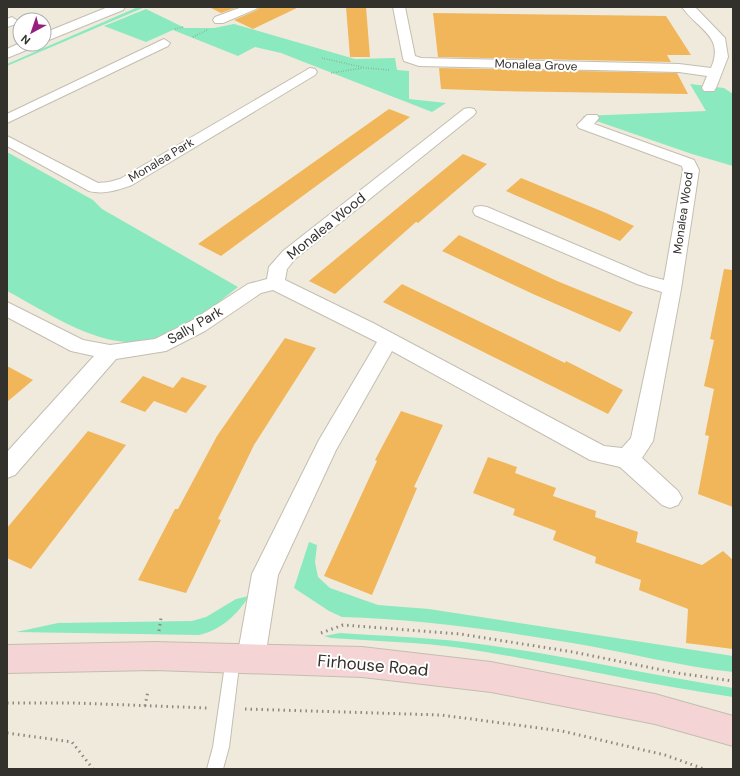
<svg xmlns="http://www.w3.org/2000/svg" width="740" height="776" font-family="'DM Sans',sans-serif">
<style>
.green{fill:#8ae9bf}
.building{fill:#f1b65a}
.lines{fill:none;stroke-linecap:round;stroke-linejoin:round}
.service-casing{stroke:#c3beb0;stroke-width:2}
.minor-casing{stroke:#c3beb0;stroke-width:2}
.tertiary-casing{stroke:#c3beb0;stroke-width:2}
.secondary-casing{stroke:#c3beb0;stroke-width:2}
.path-far1{stroke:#8d8980;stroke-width:1.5;stroke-dasharray:0.5 2;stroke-linecap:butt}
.path{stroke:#8d8980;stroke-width:3;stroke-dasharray:1.5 4;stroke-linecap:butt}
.service{fill:#fff;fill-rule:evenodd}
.minor{fill:#fff;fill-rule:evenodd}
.tertiary{fill:#fff;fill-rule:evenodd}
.secondary{fill:#f4d4d5;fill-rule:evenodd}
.labels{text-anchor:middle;stroke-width:4;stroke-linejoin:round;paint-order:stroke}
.far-street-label{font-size:12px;fill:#33312c;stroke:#fff}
.street-label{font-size:14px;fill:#33312c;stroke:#fff}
.near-street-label{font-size:17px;fill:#33312c;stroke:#fff}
</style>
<rect width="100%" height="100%" fill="#f0eadc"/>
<path class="green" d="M138,7H145L7,66V64Z
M146,9L185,28H214L234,24L355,59L395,58L397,70L409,71V99L446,103L432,112L281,53L255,47L238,56L173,30L146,42L104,26Z
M690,84L724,88L733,94V166L692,154L582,116L706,111Z
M7,152L93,200L102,209L238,287C214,305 191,328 162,338C108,356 53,315 7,291Z
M309,542L317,545L315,562L318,577L330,588L378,605L429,609L733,656V672C678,666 626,652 572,643C496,630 419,619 342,617L329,611L294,588Z
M249,596C237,615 221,630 199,635L16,632L58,623L192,621L206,617L236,599Z
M340,633C381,636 423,637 464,642C554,653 643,674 733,688V697C642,684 552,662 461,648C418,642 374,641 331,638L324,636Z"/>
<path class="building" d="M209,7H238L221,13Z
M260,7H299L253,29L234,20L257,10Z
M346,7H366L370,57H350Z
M433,13L666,16L691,55H667L671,62L438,57Z
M439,68L677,73L688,94L499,91L441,89Z
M389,109L410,117L221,256L198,244Z
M463,154L487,164L418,223L416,222L335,294L309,281Z
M521,178L606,213L634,226L620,241L506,191Z
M459,235L557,281L633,312L620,332L533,294L442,251Z
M724,269L733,270V507L698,494L709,436L705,435L714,389L704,386L714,340L710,339Z
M402,284L565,363L566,361L623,390L608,414L383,302Z
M285,338L316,348L254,445L218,519L221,520L186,593L138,580L175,509H178L217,436Z
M7,366L33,380L7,402Z
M143,376L173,388L182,377L207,386L186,413L154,401L145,412L120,402Z
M401,411L443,425L414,487L417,488L372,595L324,576L377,461L375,460Z
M88,431L126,445L31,569L7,558V528Z
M488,457L517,467L515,473L556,488L553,496L596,511L595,517L638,532L636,542L702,565L723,551L733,560V649L686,643L688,609L639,590L641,580L595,563L596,557L553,540L556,531L513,515L515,509L473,493Z"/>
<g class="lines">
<defs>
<path id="service" d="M233,651L238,653L240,658L229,747L223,769H207L213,747L226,658L228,653Z"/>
<path id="minor" d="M242,7H258L256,9L223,23H215L213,20L215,17Z
M393,7H405L415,56L421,58L679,64L711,68C725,36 698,30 682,7H695L725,38L728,57L716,88L714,91H704L702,88L707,76L679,72L419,66L404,61L403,58Z
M12,17L18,21L16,24L7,27V19Z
M164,39L170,43L168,46L7,123V114Z
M310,68L315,69L317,72L315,75L132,185C118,190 104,195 89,191L7,146V136L98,183L109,182L120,179Z
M469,108L474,109L476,112L474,115L295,259L287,269L285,280L373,323L604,446L622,448L631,438L662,292L637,284L475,215L473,211L475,207L481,206L487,207L649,276L664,280L683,170L682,166L579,128L577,125L587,115H597L599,118L594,124L694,160L699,170L681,289L653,441L642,458L678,491L682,498L678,505L670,508L662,505L620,467L590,460L392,351L336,450L278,575L265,658L261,668L251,672L241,668L237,658L252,574L319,440L377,342L273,290L261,293L205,331L166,351L116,359L15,475L7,478V452L94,356L71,351L7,317V302L83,340L110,345L155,339L191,321L248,284L267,279L269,267L283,251L464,109Z"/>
<path id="tertiary" d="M108,7H125L123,10L44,42V33Z
M20,43L36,44L34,47L7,58V49Z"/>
<path id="secondary" d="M154,642L362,647L491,662L655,694L733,716V746L655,724L491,692L362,677L154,670L7,673V645Z"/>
</defs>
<use href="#service" class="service-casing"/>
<use href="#minor" class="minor-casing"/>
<use href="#tertiary" class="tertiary-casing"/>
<use href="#secondary" class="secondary-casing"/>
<path class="path-far1" d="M175,29L183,27
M193,37L207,30
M322,58L366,68L390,70
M331,73L363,68"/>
<path class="path" d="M159,631L161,618
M321,633L343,625L460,634L573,652L677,673L733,681
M7,703H74L208,708
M145,706L148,691
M245,709L441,715L562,731L665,755L704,769
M7,733L72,742L93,769"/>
<use href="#service" class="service"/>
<use href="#minor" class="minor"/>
<use href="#tertiary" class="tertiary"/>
<use href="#secondary" class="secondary"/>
</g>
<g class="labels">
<g class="far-street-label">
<text transform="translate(536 65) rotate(2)" y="4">Monalea Grove</text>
<text transform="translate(161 160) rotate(-31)" y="4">Monalea Park</text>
<text transform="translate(683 213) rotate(-82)" y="4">Monalea Wood</text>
</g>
<g class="street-label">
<text transform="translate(326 226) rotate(-39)" y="5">Monalea Wood</text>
<text transform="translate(195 325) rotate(-30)" y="5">Sally Park</text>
</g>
<g class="near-street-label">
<text transform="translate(373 665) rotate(5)" y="6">Firhouse Road</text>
</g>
</g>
<rect width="740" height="776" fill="none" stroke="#33312c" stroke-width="16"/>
<g transform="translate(32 32) rotate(220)"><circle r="19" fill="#ffffff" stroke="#adadab"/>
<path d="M0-3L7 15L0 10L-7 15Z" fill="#96207d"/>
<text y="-6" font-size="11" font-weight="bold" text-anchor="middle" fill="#33312c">N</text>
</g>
</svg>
